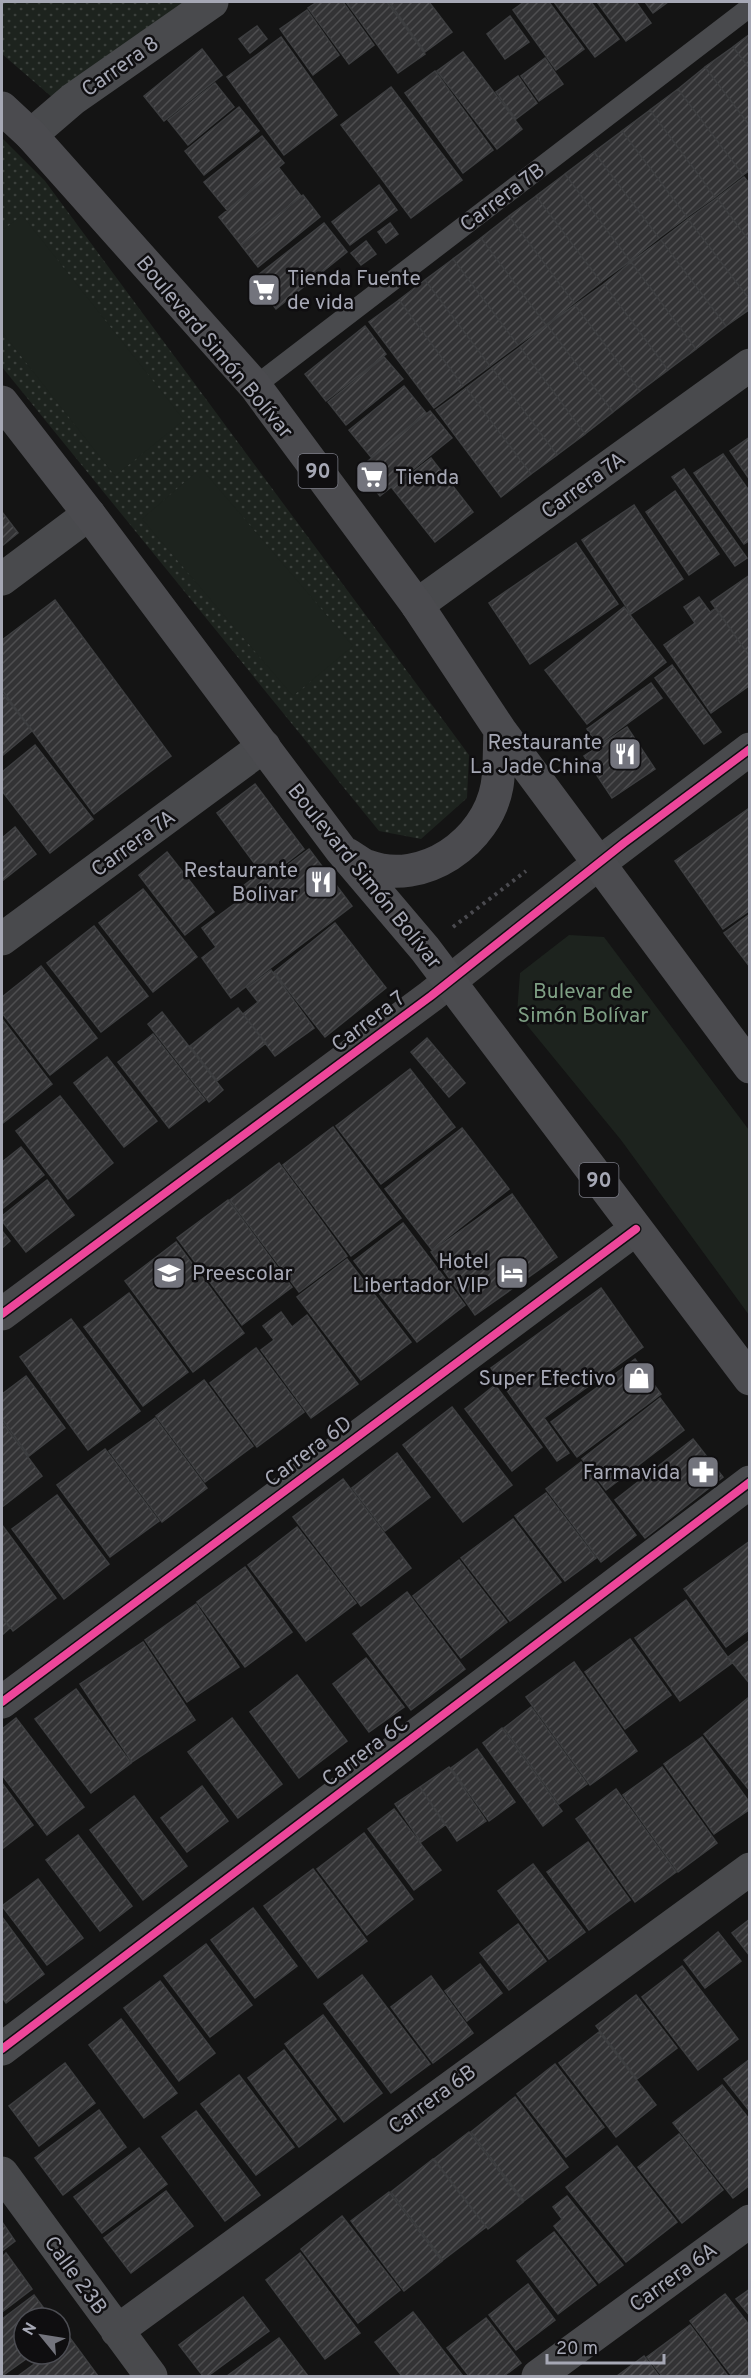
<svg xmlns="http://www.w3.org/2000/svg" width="751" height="2378" font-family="Overpass,sans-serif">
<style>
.grass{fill:url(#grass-dots)}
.green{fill:#1d231e}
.building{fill:url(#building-hatch);stroke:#3d3e40;stroke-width:1.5}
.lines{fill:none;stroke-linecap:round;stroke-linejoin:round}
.path{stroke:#4a4a4f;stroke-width:4;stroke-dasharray:3 4.5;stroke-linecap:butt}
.lane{stroke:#494a4d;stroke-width:20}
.street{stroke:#494a4d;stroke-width:33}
.secondary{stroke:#48484b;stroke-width:33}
.highway{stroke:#4b4b4f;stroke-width:33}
.cycleway-casing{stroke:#0f0e10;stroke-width:11}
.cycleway{stroke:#ed469a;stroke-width:8}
.labels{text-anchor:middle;stroke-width:5;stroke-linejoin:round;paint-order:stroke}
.shield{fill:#0f0e10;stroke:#797a84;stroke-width:1.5}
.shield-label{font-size:20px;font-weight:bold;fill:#a6a8b5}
.street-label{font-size:21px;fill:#a6a8b5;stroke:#0f0e10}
.poi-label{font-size:21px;fill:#a6a8b5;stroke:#0f0e10;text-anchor:end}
.park-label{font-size:21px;fill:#7e9f84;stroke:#0f0e10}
</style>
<defs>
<pattern id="grass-dots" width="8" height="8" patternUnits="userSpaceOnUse" patternTransform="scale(1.5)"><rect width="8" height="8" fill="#1d231e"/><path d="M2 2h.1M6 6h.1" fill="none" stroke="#3b403c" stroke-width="1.8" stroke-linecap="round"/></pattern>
<pattern id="building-hatch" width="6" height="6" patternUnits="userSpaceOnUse" patternTransform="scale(1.5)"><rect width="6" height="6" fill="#333335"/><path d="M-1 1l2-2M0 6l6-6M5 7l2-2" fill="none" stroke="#4e4e50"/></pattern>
</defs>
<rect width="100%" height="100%" fill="#141414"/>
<path class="grass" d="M2,2H200L68,111L2,54Z
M2,138L45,181L469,755L467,798L421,839L379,831L2,367Z"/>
<path class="green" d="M22,215L184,420L115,476L2,332V231Z
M201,468L353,646L293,696L142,519Z
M569,935L604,937L749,1130V1315L621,1140L517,1013L520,973Z"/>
<path class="building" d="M317,2H343L374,45L349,64L308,8Z
M346,2H387L425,54L398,73Z
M389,2H429L452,32L425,52Z
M524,2H549L584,49L556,70L513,10Z
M554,2H591L619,39L595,57Z
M597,2H636L651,23L626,41Z
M645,2H668L653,13Z
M307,10L339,55L313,75L280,29Z
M510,16L529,42L505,59L487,34Z
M257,26L267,39L250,53L239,39Z
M750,34V69L733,47Z
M281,37L337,115L284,155L227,77Z
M733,47L750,69V126L705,67Z
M202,49L222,75L164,121L144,96Z
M463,52L522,129L497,149L437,71Z
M545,58L563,84L539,101L521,76Z
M705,67L750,126V170L743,175L678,89Z
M435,71L493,150L463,173L405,93Z
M518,76L537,103L516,119L496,92Z
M215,83L234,107L188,145L168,120Z
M391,87L462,180L411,218L341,125Z
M678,89L743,175L715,197L650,110Z
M239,107L259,131L204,175L185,151Z
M650,110L715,197L687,217L622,131Z
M622,131L687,217L659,238L594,152Z
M262,136L284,163L227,210L204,182Z
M594,152L659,238L630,261L565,174Z
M279,168L301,196L241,245L219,217Z
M565,174L630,261L601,282L536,196Z
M744,177L750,184V242L717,198Z
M379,185L397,210L350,245L332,222Z
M303,195L320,217L258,267L241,245Z
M536,196L601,282L574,303L509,216Z
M717,198L750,242V300L688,219Z
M509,216L574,303L546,325L481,238Z
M688,219L750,300V309L726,326L661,240Z
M324,223L347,252L276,309L253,279Z
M390,223L398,234L386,243L378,232Z
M481,238L546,325L518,345L453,259Z
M661,240L726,326L696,349L631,262Z
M366,241L376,254L361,265L351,253Z
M453,259L518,345L490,366L425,280Z
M631,262L696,349L668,370L604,284Z
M425,280L490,366L463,386L399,300Z
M604,284L668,370L640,391L575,305Z
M399,300L463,386L434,408L369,322Z
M575,305L640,391L613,412L547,325Z
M547,325L613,412L585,434L520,347Z
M365,326L386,354L326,401L305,374Z
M520,347L585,434L557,455L492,368Z
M384,357L403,379L346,425L328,402Z
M492,368L557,455L531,474L466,388Z
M404,386L426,413L371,457L349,430Z
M466,388L531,474L501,497L436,410Z
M430,411L452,438L380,496L358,469Z
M750,437V480L730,451Z
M723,454L750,492V540L744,544L694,473Z
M431,458L473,512L435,542L392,488Z
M684,469L747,558L735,566L672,477Z
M675,491L719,554L689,575L646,512Z
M634,505L683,579L631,614L582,540Z
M2,512L18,533L2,546Z
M576,543L618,604L530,664L489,603Z
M750,575V657L711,602Z
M699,597L710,612L716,608L750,657V685L711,713L664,645L695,623L684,607Z
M55,600L171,756L94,814L2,690V640Z
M624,607L666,662L587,724L545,670Z
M672,665L721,732L704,744L655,678Z
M651,683L662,698L598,745L587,729Z
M2,693L32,731L2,756Z
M627,727L655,769L612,798L584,756Z
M35,745L93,819L50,853L2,791V772Z
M255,784L304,849L266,879L217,813Z
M748,809L750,811V910L723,929L675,861Z
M15,827L36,854L2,881V838Z
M309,849L352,906L231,998L202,958L216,947L202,928L249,893L243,886L260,873L266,881Z
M167,852L214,912L185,935L139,875Z
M143,889L197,957L153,992L99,923Z
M750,914V967L724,933Z
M335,923L386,988L325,1037L274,972Z
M94,926L148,996L101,1032L47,963Z
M41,966L97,1038L50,1075L2,1013V997Z
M271,970L314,1028L275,1056L243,1014L258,1002L247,988Z
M238,1008L266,1043L217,1081L190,1046Z
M162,1012L223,1090L209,1102L148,1024Z
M2,1019L52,1084L3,1123L2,1120Z
M153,1034L205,1100L169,1128L118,1062Z
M427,1038L465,1083L449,1097L411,1052Z
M107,1057L157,1121L124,1147L74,1083Z
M410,1069L455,1127L381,1184L336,1126Z
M60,1096L113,1163L68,1199L16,1131Z
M333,1127L401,1218L351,1256L283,1165Z
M462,1128L509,1189L432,1250L385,1189Z
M21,1147L44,1175L2,1209V1162Z
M279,1163L347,1256L299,1292L230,1200Z
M47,1180L74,1215L26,1252L2,1221V1216Z
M512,1194L557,1257L475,1315L431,1252Z
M228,1200L292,1287L242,1325L177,1238Z
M403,1223L465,1305L417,1342L354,1261Z
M2,1231L10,1241L2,1248Z
M176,1242L244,1333L193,1372L125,1281Z
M347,1259L411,1342L361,1380L297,1297Z
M601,1288L643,1347L544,1418L569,1453L557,1461L491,1368Z
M129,1293L188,1372L143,1406L84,1327Z
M281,1312L292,1327L307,1315L358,1384L311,1418L261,1350L274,1340L263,1326Z
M71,1319L140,1411L88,1450L20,1357Z
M256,1348L304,1412L257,1447L210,1383Z
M635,1359L661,1394L577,1457L551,1422Z
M26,1376L65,1428L29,1456L2,1419V1394Z
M204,1380L253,1446L205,1482L156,1416Z
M495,1385L542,1447L512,1471L465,1409Z
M660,1398L684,1430L606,1490L582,1459Z
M452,1407L512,1485L463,1522L403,1445Z
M155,1418L207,1488L162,1522L109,1451Z
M2,1422L42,1476L2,1507Z
M693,1439L723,1477L645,1538L615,1500Z
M105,1449L159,1521L110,1557L57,1485Z
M397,1453L430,1497L385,1531L352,1488Z
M581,1462L636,1535L601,1562L546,1489Z
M343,1479L411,1568L361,1606L293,1517Z
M546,1493L596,1558L565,1581L515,1516Z
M57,1495L109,1564L64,1599L12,1529Z
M513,1519L561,1582L510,1621L461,1558Z
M2,1525L56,1598L13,1631L2,1616Z
M297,1527L356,1603L306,1641L248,1565Z
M750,1541V1629L726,1647L684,1589Z
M459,1560L507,1622L461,1658L413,1596Z
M245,1567L292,1632L245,1667L197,1602Z
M407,1592L465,1669L411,1710L353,1634Z
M686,1600L732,1663L680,1701L635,1638Z
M196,1604L239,1667L187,1702L145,1640Z
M2,1617L10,1628L2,1635Z
M630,1639L671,1695L625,1729L585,1672Z
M750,1640V1684L728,1657Z
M143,1642L195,1720L132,1762L80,1684Z
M366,1658L404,1707L369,1732L333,1684Z
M574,1662L637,1751L590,1785L526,1697Z
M297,1675L347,1741L299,1778L250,1712Z
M76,1689L131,1763L91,1793L35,1719Z
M748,1698L750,1700V1791L704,1734Z
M531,1707L587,1784L559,1804L504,1728Z
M16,1718L84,1807L47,1835L2,1775V1729Z
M232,1718L282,1784L238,1818L188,1752Z
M502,1728L562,1811L543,1826L483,1743Z
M702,1737L750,1803V1809L714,1834L664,1764Z
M477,1749L515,1802L489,1821L451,1768Z
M449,1767L486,1821L457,1841L420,1787Z
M662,1767L717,1843L678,1872L623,1795Z
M2,1783L33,1825L2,1849Z
M202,1786L228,1821L187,1852L161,1818Z
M420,1787L445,1825L421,1842L395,1804Z
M616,1789L676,1872L635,1902L576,1819Z
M134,1796L187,1866L143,1900L90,1830Z
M394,1809L441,1870L414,1890L368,1829Z
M364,1833L413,1899L367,1935L317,1869Z
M78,1835L132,1906L100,1931L46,1860Z
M588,1842L630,1900L589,1930L547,1872Z
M533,1864L585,1932L549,1959L498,1891Z
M313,1869L367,1941L318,1978L264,1906Z
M38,1879L83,1938L47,1965L2,1906Z
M253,1908L297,1966L255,1998L211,1940Z
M2,1917L44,1974L6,2003L2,1997Z
M750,1919V1956L732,1933Z
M518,1924L546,1961L509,1990L480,1953Z
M718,1932L741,1961L705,1988L684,1960Z
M206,1944L252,2005L210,2037L164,1976Z
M480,1964L502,1993L467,2021L445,1991Z
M682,1966L738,2039L698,2070L642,1997Z
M362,1975L430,2064L391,2093L324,2004Z
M431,1976L473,2033L433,2063L391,2007Z
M160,1981L215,2053L179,2081L124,2008Z
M636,1995L677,2048L637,2079L596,2026Z
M323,2015L382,2093L344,2122L285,2044Z
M121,2019L177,2093L144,2118L89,2045Z
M599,2032L656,2105L616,2137L559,2063Z
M284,2050L336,2119L299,2147L248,2078Z
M750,2059V2108L748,2109L724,2079Z
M65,2063L95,2103L39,2146L9,2106Z
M555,2064L604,2127L566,2157L517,2094Z
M239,2075L294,2147L256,2175L201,2104Z
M722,2085L750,2120V2185L733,2198L673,2123Z
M515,2097L568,2167L524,2201L471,2132Z
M99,2110L126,2147L63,2195L35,2158Z
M196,2111L260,2195L225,2221L162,2137Z
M469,2132L523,2202L488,2229L434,2159Z
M679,2134L723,2190L682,2223L638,2167Z
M617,2146L677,2222L626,2262L566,2187Z
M139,2148L167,2184L102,2233L74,2197Z
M433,2159L486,2227L443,2260L391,2192Z
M166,2191L193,2226L131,2273L104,2238Z
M389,2192L442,2261L404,2291L351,2221Z
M567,2196L623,2265L599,2283L554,2226L562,2219L553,2207Z
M342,2216L400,2290L358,2323L301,2249Z
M2,2222L15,2241L2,2251Z
M554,2232L596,2285L558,2314L517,2261Z
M6,2253L32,2289L2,2312V2257Z
M300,2253L360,2333L325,2359L266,2280Z
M528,2284L555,2320L516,2350L489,2315Z
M750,2289V2316L736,2299Z
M725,2294L750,2326V2376H732L690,2321Z
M34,2295L51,2318H24V2354H33L2,2376V2319Z
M243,2297L269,2331L208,2376H203L179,2345Z
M413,2312L463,2376H402L375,2342Z
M486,2318L521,2363L504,2376H469L447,2348Z
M690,2325L728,2376H662L647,2357Z
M70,2338L98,2376H18L48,2354H60V2345Z
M279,2338L308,2376H227Z
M644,2356L659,2376H617Z"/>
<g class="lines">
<path class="path" d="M453,927L526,871"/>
<path class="lane" d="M255,386L750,7"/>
<path class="street" d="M31,135L73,99L212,2
M2,579L89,514
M417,605L750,365
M598,864L750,749
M2,939L264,746
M2,1702L636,1229
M2,2049L750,1482
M2,2173L151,2376
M117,2331L750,1869
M538,2376L750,2221"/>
<path class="secondary" d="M2,1314L431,996L598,864"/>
<path class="highway" d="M2,108L31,135L255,386L417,605L500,730L750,1067
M2,402L89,514L341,850L425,949L750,1379
M347,854C354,858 360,863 367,866C423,887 487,842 497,786C500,768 499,748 500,730"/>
<defs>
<path id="cycleway" d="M2,1314L431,996L624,843L750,749
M2,1702L636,1229
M2,2049L750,1482"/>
</defs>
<use href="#cycleway" class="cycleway-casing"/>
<use href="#cycleway" class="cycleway"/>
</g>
<defs>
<symbol id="supermarket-square" viewBox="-11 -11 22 22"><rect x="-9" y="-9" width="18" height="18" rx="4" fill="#73747d" stroke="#0f0e10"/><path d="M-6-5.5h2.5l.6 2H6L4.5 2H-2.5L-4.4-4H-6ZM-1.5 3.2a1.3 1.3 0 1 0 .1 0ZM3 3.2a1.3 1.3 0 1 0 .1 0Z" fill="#fff"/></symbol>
<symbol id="restaurant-square" viewBox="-11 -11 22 22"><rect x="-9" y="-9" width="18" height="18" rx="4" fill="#73747d" stroke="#0f0e10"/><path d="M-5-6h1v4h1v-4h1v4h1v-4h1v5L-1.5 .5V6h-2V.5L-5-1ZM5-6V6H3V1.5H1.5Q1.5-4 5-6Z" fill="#fff"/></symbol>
<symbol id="school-square" viewBox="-11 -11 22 22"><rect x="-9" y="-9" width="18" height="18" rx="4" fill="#73747d" stroke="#0f0e10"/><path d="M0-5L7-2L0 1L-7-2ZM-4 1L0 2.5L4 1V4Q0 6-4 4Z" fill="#fff"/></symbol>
<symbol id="hotel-square" viewBox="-11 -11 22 22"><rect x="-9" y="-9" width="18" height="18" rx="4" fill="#73747d" stroke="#0f0e10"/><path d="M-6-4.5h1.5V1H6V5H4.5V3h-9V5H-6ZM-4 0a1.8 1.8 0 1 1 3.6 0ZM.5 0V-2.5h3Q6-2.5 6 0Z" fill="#fff"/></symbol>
<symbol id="shop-square" viewBox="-11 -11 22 22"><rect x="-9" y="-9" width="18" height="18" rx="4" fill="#73747d" stroke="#0f0e10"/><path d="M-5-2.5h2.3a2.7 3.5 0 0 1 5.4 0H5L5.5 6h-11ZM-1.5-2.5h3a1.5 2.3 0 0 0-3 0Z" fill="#fff"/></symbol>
<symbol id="pharmacy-square" viewBox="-11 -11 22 22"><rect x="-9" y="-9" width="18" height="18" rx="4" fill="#73747d" stroke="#0f0e10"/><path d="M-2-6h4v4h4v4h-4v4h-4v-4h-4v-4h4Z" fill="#fff"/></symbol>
</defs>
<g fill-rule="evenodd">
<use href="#supermarket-square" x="245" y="271" width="38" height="38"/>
<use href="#supermarket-square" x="353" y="458" width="38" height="38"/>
<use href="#restaurant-square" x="606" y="735" width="38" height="38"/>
<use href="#restaurant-square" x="302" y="863" width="38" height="38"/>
<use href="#school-square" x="150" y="1254" width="38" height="38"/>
<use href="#hotel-square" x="493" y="1254" width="38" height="38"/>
<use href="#shop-square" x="620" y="1359" width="38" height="38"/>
<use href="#pharmacy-square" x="684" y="1453" width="38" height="38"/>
</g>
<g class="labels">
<g class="shield">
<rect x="298.5" y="454" width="39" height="34" rx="4.5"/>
<rect x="579.5" y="1163" width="39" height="34" rx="4.5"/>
</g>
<g class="shield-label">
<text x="318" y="478">90</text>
<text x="599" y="1187">90</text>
</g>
<g class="street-label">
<text transform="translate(120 66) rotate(-35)" y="7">Carrera 8</text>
<text transform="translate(502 197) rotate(-37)" y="7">Carrera 7B</text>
<text transform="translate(215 347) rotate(50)" y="7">Boulevard Simón Bolívar</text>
<text transform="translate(583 485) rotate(-36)" y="7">Carrera 7A</text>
<text transform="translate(133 843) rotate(-36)" y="7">Carrera 7A</text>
<text transform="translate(365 876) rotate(51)" y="7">Boulevard Simón Bolívar</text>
<text transform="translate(368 1021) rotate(-37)" y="7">Carrera 7</text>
<text transform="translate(308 1451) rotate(-37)" y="7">Carrera 6D</text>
<text transform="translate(365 1751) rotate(-37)" y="7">Carrera 6C</text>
<text transform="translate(432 2099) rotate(-36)" y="7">Carrera 6B</text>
<text transform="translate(76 2275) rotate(54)" y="7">Calle 23B</text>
<text transform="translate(673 2277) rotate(-36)" y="7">Carrera 6A</text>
</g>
<g class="poi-label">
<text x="287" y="285" text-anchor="start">Tienda Fuente<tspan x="287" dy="24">de vida</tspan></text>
<text x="395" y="484" text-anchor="start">Tienda</text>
<text x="602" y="749">Restaurante<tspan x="602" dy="24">La Jade China</tspan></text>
<text x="298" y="877">Restaurante<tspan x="298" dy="24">Bolivar</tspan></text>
<text x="489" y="1268">Hotel<tspan x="489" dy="24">Libertador VIP</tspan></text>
<text x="192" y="1280" text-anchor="start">Preescolar</text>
<text x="616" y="1385">Super Efectivo</text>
<text x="680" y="1479">Farmavida</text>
</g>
<g class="park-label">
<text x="583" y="998">Bulevar de<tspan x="583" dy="24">Simón Bolívar</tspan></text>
</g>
</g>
<rect width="751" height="2378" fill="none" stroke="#a6a8b5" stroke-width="6"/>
<g transform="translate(42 2336) rotate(300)"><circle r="28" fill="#0f0e10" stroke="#4b4c52" stroke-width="1.5"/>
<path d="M0-4.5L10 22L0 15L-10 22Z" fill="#73747d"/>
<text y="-9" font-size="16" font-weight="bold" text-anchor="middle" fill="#a6a8b5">N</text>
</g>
<path d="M547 2354v9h117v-9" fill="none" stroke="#a6a8b5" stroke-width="3"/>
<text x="556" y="2354" font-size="18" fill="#a6a8b5" stroke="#0f0e10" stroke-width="4.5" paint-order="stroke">20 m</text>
</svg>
